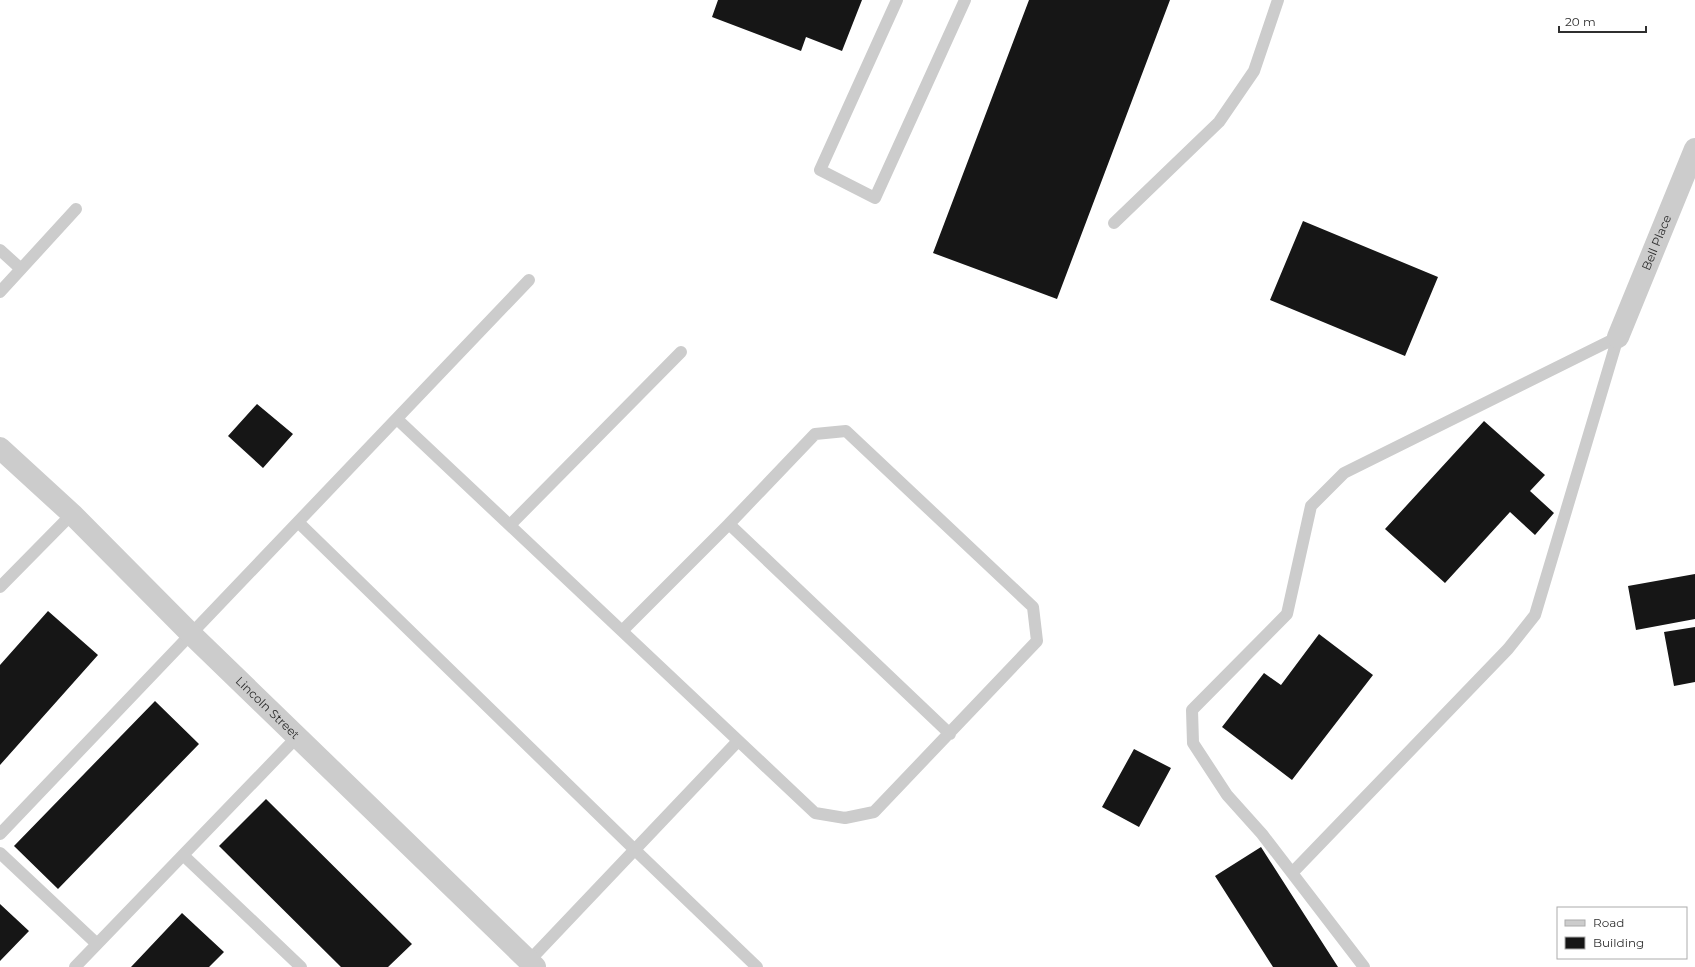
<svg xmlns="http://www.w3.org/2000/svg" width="1695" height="967" font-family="Montserrat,sans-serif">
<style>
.building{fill:#161616}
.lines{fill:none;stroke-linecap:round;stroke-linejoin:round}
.lane{stroke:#ccc;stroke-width:12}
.street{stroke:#ccc;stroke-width:22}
.labels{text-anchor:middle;stroke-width:4;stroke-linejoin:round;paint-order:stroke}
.street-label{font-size:12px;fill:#2f2f2f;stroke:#fff}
</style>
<rect width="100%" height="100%" fill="#fff"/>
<path class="building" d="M718,0H862L842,51L806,37L801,51L712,17Z
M1029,0H1170L1057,299L933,253Z
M1303,221L1438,277L1405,356L1270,300Z
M257,404L293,434L263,468L228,436Z
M1484,421L1545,475L1530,491L1554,513L1535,535L1510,512L1445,583L1385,529Z
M1695,574V619L1636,630L1628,586Z
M48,611L98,655L0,765V665Z
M1695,627V682L1674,686L1664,632Z
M1319,634L1373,675L1292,780L1222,727L1264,673L1281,685Z
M155,701L199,744L58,889L14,846Z
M1134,749L1171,768L1139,827L1102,807Z
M266,799L412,944L388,967H341L219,846Z
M1261,847L1338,967H1273L1215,876Z
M0,904L29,931L0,961Z
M182,913L224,952L209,967H131Z"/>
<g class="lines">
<path class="lane" d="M897,0L820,170L875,198L965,0
M1114,223L1219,122L1254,71L1278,0
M0,250L21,269
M0,292L76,209
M397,419L815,813L845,818L874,812L1037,641L1033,607L846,431L815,434L729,524L622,631
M298,522L635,850L757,967
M729,524L950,734
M510,525L681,352
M0,587L72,514
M0,834L529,280
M0,853L97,944
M183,855L301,967
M1292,873L1508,649L1535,615L1618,337
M529,961L738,741
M75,967L297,737
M1364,967L1262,834L1227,795L1193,743L1192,710L1287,614L1311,506L1344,473L1618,337"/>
<g class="street">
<path id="s1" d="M1618,337L1695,149"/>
<path id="s2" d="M0,448L72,514L191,634L535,967"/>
</g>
</g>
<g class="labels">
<g class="street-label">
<text dy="4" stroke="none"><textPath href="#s1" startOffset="102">Bell Place</textPath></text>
<text dy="4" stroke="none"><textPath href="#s2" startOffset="373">Lincoln Street</textPath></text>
</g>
</g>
<rect x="1557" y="907" width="130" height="52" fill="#ffffff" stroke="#acacac"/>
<rect x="1565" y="920" width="20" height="6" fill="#cccccc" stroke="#acacac"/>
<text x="1593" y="927" font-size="12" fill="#2f2f2f">Road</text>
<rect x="1565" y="937" width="20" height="12" fill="#161616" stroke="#acacac"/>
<text x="1593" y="947" font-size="12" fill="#2f2f2f">Building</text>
<path d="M1559 26v6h87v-6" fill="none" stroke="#2f2f2f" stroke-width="2"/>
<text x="1565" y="26" font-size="12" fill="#2f2f2f" stroke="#ffffff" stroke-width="3" paint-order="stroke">20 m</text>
</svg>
